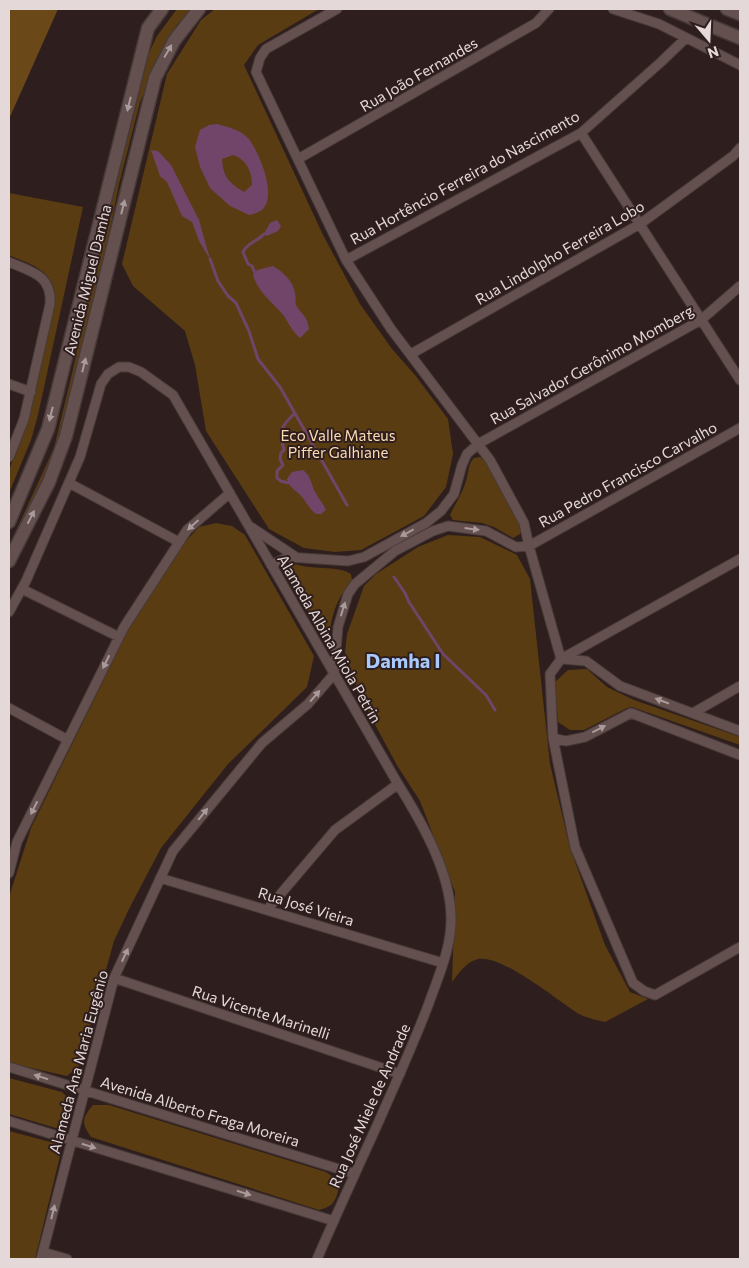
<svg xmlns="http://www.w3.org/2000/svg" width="749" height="1268" font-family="Commissioner,sans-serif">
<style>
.green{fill:#5a3c12}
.forest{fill:#6b4818}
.water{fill:#714569;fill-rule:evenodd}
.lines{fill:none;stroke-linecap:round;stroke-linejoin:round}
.stream{stroke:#714569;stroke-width:3}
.street-casing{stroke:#473a39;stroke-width:11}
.secondary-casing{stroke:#473a39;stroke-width:15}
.street{stroke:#63504f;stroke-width:9}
.secondary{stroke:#63504f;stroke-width:12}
.oneway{fill:#aa9b9a}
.labels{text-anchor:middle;stroke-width:4;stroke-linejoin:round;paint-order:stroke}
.street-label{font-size:15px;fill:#e4d8d8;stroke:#2e1e1d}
.park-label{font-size:15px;fill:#fddbb2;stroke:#2e1e1d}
.district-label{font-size:20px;font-weight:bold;fill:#a9c9fc;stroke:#2e1e1d}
</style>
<rect width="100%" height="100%" fill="#2e1e1d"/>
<path class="green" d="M177,9H192L177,25L165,45L140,102L119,184L103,265L60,447L9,558V546L54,448L73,369L104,221L146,59L157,36Z
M215,9H319L258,45L244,65L323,235L360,304L392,349L415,375L448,419L453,454L446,487L424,516L361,550L335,552L304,548L269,529L206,431L195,365L185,331L133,286L122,264L167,74L201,20Z
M9,193L83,207L38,415L31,440L9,493V470L28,420L33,401L55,293C50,268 29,264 9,255Z
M480,457L486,462L522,529L520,534L513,538L494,527L482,523L453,520L450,515C456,502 464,491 467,477C469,470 468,464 474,458Z
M216,523L232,526L245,535L314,656L307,687L228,764L161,848L129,909L114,941L79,1066L67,1076L9,1063V897L31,828L128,630L183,544L199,527Z
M448,535L480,537L517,555L530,579L550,764L570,848L605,945L630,992L648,999L605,1022C596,1020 587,1018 579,1014C558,1001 502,954 478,959C466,962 459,973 452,982L455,892L420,801L398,767L359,695L345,652L347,634L364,586L376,574L418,547Z
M290,562C309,571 338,565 351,574L352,581C339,595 332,612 330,631L320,632L284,572V566Z
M587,669L607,687L634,700L740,737V745L632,707L627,708L584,730H570L558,722L555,682L568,670Z
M9,1078L62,1092L71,1101C73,1115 73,1122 59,1129L9,1114Z
M93,1105H109L326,1172L333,1177L339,1188C335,1202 334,1206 319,1210L91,1137C81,1123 82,1118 93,1105Z
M9,1131L58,1144L60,1156L35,1259H9Z"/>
<path class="forest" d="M9,9H58L9,119Z"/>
<path class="water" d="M217,124C228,127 241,130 249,139C259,153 277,194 263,209C260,212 254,214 249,215L230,206L210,188L200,167L195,147L200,130L209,125ZM233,155C246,159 252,171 252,185L244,192C229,183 223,177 222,159Z
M151,150L158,151L171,165L199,220L210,259L199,241L192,222L182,216L167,182L160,176Z
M277,220L281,226L278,231L267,236L264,234L270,223Z
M273,266C283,272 293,281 295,293C296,297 295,301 296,305C301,315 307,314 309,329L300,338C293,332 289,324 284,316C272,301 259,294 253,275L257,270Z
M303,470C311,476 311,484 315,492C318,498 323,503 326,510L321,514H316C311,510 309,507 305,501C300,492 290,490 287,479L292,472Z"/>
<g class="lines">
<path class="stream" d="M210,259L218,281L228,296L236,303L249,331L258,359L280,387L347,505
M255,273L252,266L248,264L243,252C247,243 258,241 264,234
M288,483L281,481L277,478V471L283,465L280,459L281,453L284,450C279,431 280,427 295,413
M394,577L405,593L409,602L443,654L486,695L495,710"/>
<defs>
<path id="street" d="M337,9L266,49L260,58L256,72L346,260L391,329L490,460L524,523L529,546L561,659
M613,9L659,24L740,65
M581,133L740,380
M298,159L536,23L549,9
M346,260L581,133L661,62L686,38
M9,262C32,272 52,275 50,304L24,419L9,457
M411,354L640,224L733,156L740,148
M9,384L31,392
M69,483L179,542
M251,527L296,557
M740,559L561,659L550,674L553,738L575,847L633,983L644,991L655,995L740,947
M271,565L288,557L348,561L364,557L426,523L441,511L454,494L462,465L467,454L478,444L701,320L740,286
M22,589L119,637
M9,612L26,581L80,457L101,384L108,374L119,367H129L141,372L173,395L398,784C421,821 450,871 451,916C452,946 439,975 429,1003C414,1043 396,1082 379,1121C358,1167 337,1213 317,1259
M562,659L586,661L620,686L740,731
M9,708L68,740
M693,713L740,686
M553,738L566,741L585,737L631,713L740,755
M9,873L17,842L124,627L187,530L230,493
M160,878L443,963
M267,910L335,830L398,784
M114,978L400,1074
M9,1067L355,1174
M9,1121L334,1221
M43,1252L67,1259
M41,1259L114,978L173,851L262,743L308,704L334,674L338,627L348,594L355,584L395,551L433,531L448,526L486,531L516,547L529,546L740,428"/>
<path id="secondary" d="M670,9L740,38
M727,9L740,14
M9,522L48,429L148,28L162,9
M9,561L49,482L66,436L155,78L174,41L199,9"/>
</defs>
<use href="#street" class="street-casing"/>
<use href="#secondary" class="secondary-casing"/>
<use href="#street" class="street"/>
<use href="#secondary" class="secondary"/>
</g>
<defs><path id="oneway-solid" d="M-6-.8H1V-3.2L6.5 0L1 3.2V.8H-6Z" transform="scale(1.25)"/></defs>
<g class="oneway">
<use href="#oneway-solid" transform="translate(168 51) rotate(-60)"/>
<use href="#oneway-solid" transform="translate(129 104) rotate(104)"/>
<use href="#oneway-solid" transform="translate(123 207) rotate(-76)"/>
<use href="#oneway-solid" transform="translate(84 365) rotate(-76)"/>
<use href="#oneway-solid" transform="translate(51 414) rotate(104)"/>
<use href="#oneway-solid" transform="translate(31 517) rotate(-63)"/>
<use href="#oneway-solid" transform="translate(193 525) rotate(138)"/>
<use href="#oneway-solid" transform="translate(472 529) rotate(7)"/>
<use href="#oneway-solid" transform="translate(407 533) rotate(152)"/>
<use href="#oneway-solid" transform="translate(343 609) rotate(-73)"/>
<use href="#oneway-solid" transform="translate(106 662) rotate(116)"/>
<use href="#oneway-solid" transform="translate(315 696) rotate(-49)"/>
<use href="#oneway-solid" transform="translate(662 701) rotate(-159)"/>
<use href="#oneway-solid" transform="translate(599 729) rotate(-27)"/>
<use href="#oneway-solid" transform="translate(34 808) rotate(116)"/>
<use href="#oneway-solid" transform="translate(203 814) rotate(-51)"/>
<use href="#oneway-solid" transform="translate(125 955) rotate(-65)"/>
<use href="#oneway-solid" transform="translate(41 1077) rotate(-163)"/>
<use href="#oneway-solid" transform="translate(89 1146) rotate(17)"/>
<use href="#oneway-solid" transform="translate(244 1193) rotate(17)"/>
<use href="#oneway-solid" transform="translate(53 1212) rotate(-76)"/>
</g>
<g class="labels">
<g class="street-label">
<text transform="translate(419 75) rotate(-30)" y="5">Rua João Fernandes</text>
<text transform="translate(465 178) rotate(-29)" y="5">Rua Hortêncio Ferreira do Nascimento</text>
<text transform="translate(560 253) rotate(-30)" y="5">Rua Lindolpho Ferreira Lobo</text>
<text transform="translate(88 280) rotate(-76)" y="5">Avenida Miguel Damha</text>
<text transform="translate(592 365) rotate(-29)" y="5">Rua Salvador Gerônimo Momberg</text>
<text transform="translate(628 475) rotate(-29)" y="5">Rua Pedro Francisco Carvalho</text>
<text transform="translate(329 639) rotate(60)" y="5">Alameda Albina Miola Petrin</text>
<text transform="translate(306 907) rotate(17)" y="5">Rua José Vieira</text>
<text transform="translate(261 1013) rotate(18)" y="5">Rua Vicente Marinelli</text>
<text transform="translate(79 1062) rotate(-75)" y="5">Alameda Ana Maria Eugênio</text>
<text transform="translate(370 1106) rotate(-66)" y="5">Rua José Miele de Andrade</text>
<text transform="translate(200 1112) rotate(17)" y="5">Avenida Alberto Fraga Moreira</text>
</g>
<g class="park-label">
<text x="338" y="441">Eco Valle Mateus<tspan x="338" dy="17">Piffer Galhiane</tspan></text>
</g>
<g class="district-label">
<text x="403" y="668">Damha I</text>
</g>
</g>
<rect width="749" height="1268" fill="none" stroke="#e4d8d8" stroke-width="20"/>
<g transform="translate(709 40) rotate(161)" stroke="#2e1e1d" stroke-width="4" paint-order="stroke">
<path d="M0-4L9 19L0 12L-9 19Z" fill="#e4d8d8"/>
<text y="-8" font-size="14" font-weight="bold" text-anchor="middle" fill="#e4d8d8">N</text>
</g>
</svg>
